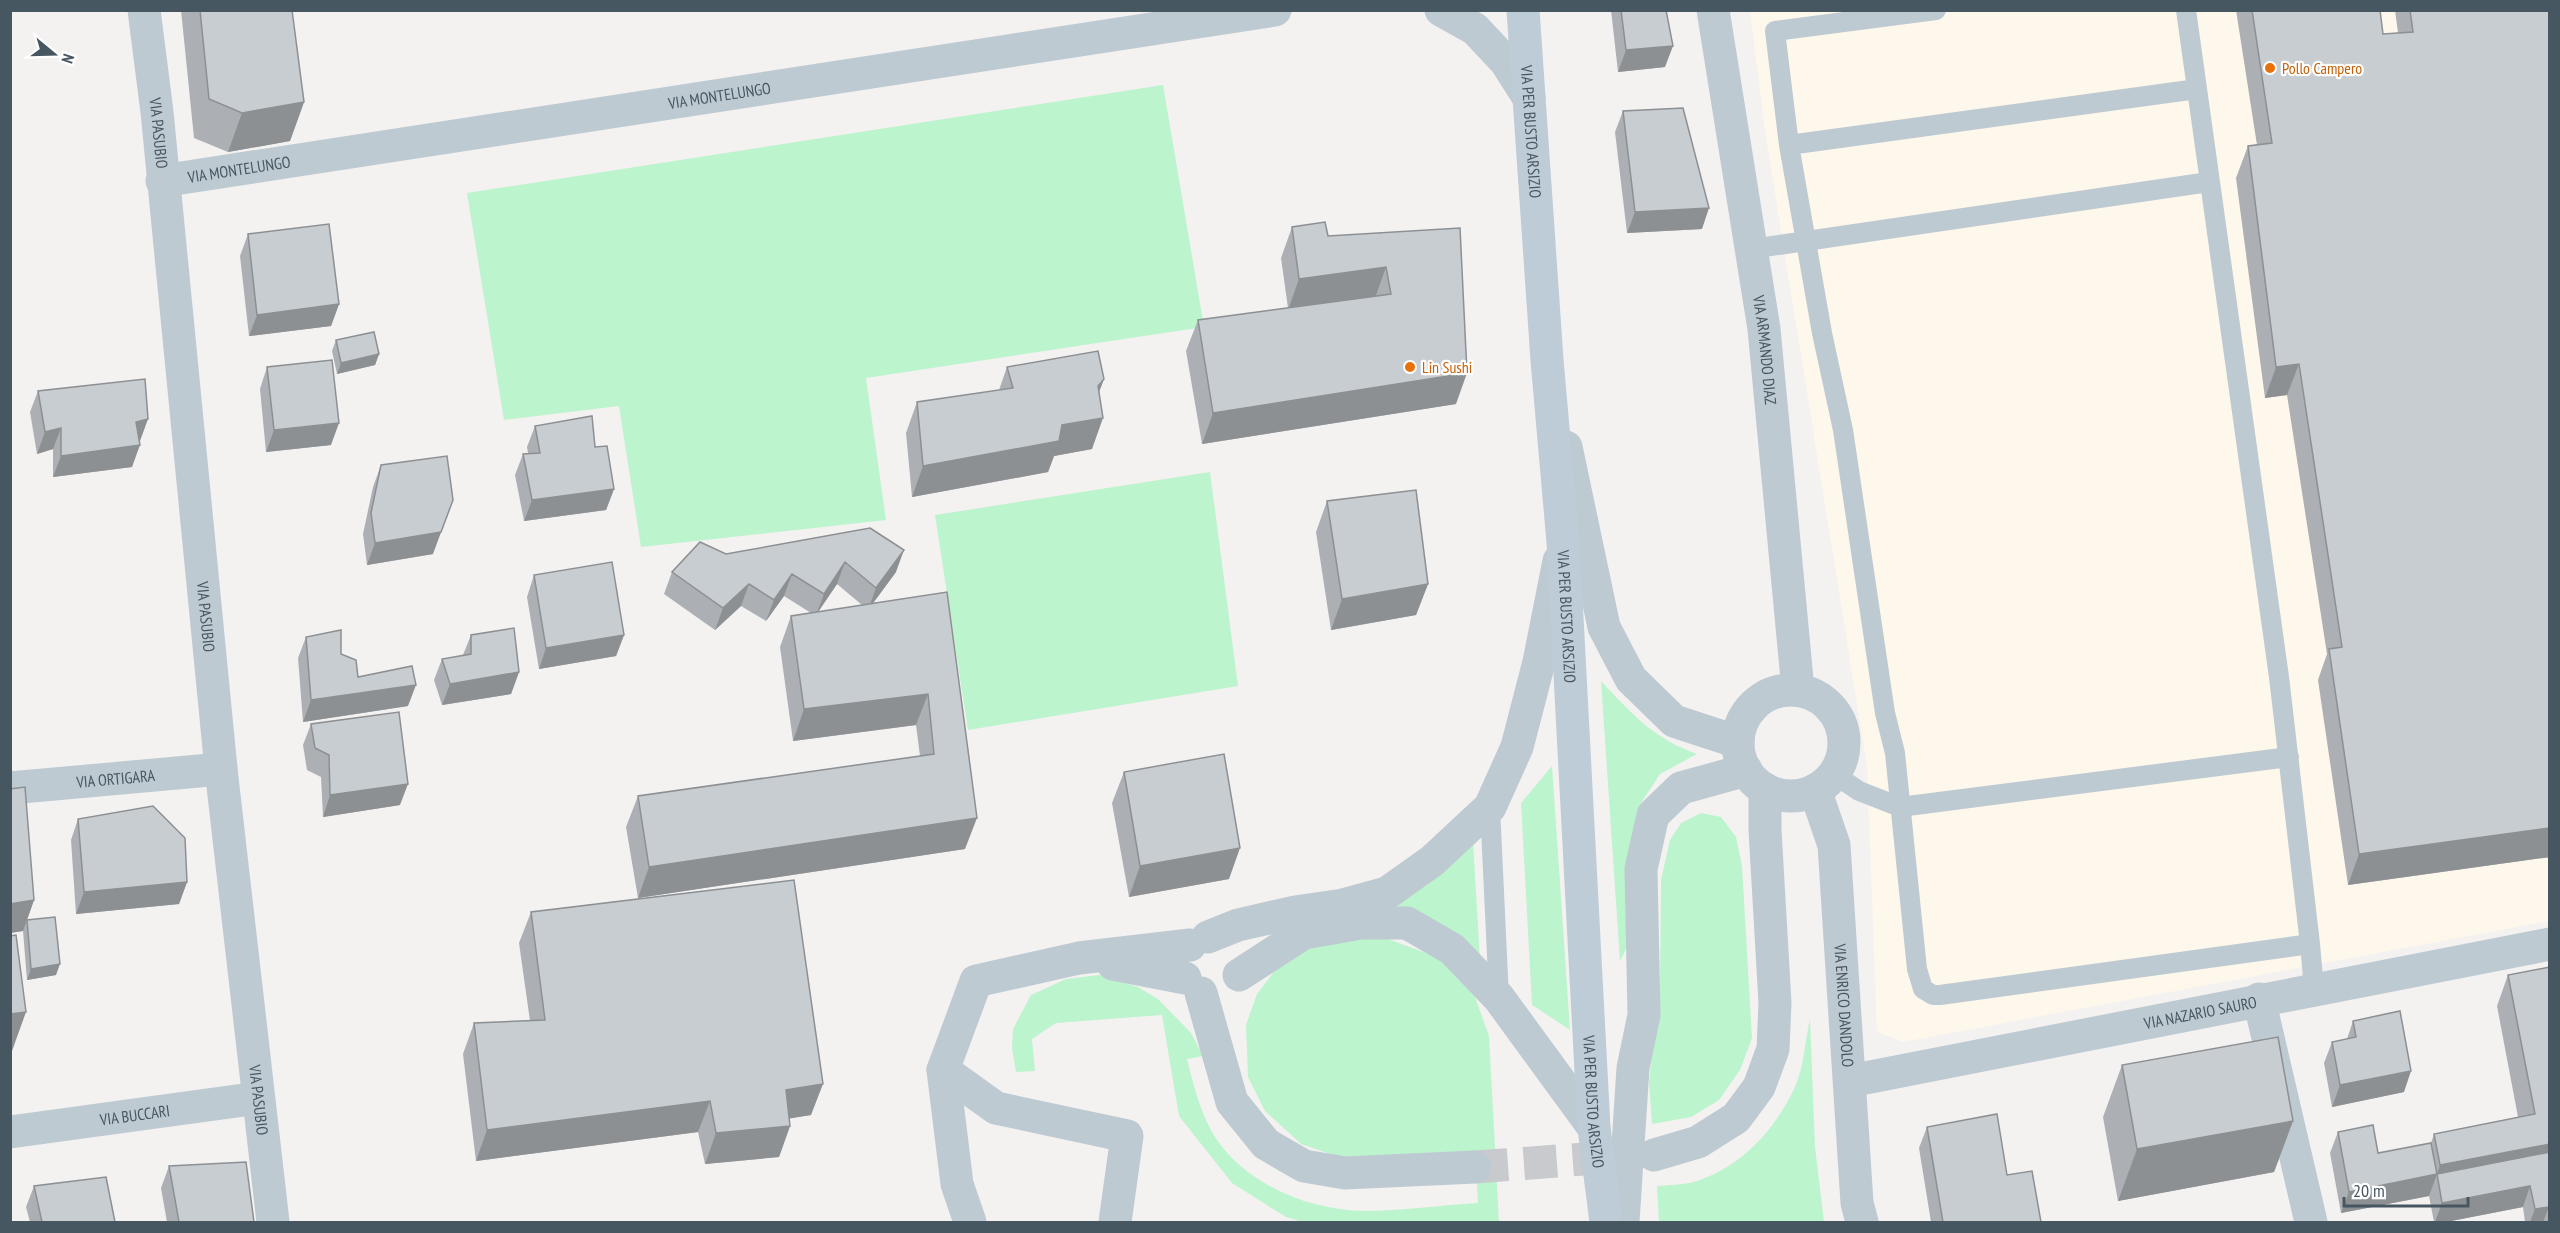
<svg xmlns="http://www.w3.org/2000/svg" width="2560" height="1233" font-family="'PT Sans Narrow',sans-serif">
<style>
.commercial{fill:#fef7eb}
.green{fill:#bcf4cd}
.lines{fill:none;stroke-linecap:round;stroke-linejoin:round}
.minor-tunnel{stroke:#c9cacd;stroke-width:33;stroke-dasharray:33 16;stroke-linecap:butt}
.service{stroke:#becad2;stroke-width:20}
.minor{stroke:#becad2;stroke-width:33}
.secondary{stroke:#bdccd6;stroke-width:33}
.wall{fill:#acb0b5;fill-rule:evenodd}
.shaded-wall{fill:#8c9093}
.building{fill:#c8cdd2;stroke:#8c9093;stroke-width:1.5}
.food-dot{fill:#e8710a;stroke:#fff;stroke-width:2}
.labels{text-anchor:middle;stroke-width:4.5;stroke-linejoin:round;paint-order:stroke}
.food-label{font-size:16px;fill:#c56008;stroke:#fff;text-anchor:start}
.street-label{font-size:16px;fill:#475761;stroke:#fff}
</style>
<rect width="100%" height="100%" fill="#f4f1f1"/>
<path class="commercial" d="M1750,11H2549V921L1903,1042L1877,1032L1867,766L1765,131Z"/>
<path class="green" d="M1163,85L1204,327L866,378L886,520L641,547L619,406L504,420L467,193Z
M1210,472L1238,686L968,730L935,515Z
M1601,681C1631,713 1654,739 1697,754L1660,774L1641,803L1632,850L1630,941L1620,961Z
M1552,766L1570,1030L1532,1005L1521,803Z
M1701,813L1721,817L1736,837L1742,866L1752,1038L1740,1070L1719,1100L1691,1117L1652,1124L1649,1082L1660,987L1661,880L1670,840L1681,823Z
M1473,841L1480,961L1390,905C1422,886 1451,871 1473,841Z
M1353,934L1385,938L1437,957L1475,997L1489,1036L1499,1222H1303L1286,1217L1232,1183L1179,1116L1162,1015L1056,1023L1032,1039L1035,1071L1016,1072L1012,1049L1013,1029L1031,995L1066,979L1099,975L1138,987L1158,999L1191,1033L1203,1056L1187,1059C1194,1087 1201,1116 1217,1140C1249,1186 1310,1210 1364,1211C1402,1211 1441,1205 1478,1203L1475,1152L1342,1158L1301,1144L1265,1111L1248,1077L1246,1025L1257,994L1279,965L1307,945Z
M1810,1019L1815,1147L1824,1222H1659L1657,1186C1669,1185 1682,1185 1694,1182C1741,1168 1775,1130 1795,1087C1804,1067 1805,1040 1810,1019Z"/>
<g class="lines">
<path class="minor-tunnel" d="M1475,1167L1626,1156"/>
<path class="service" d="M2186,10L2279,677L2310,944L2314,989
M2197,89L1789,145L1822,333L1843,430L1885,713L1895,753L1917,969L1923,989L1933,995H1940L2310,944
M1789,145L1775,31L1936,10
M1751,249L2209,182
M1834,774L1859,791L1900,807L2289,757
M1490,807L1499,998"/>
<g class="minor">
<path id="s1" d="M144,10L157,112L221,769L273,1222"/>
<path d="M1441,10L1475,29L1506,62L1529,98"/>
<path id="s2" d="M1713,10L1764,329L1798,690"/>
<path id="s3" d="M162,181L1275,10"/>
<path d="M1566,447L1604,627L1631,679L1674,721L1738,742"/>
<circle cx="1791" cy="743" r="53"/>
<path id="s4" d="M10,788L221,769"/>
<path id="s5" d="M1815,790L1834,845L1857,1203L1862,1222"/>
<path d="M1208,937L1238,925L1295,912L1343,905L1387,893L1432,861L1490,807L1517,747L1539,662L1559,561"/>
<path d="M1113,964L1185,978"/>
<path d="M1239,975L1304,933L1361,923H1407L1452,949L1499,998L1594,1128"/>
<path d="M1201,993L1232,1102L1266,1144L1304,1166L1345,1173L1475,1167"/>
<path d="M2259,999L2311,1222"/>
<path d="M943,1070L996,1108L1127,1136L1115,1222"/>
<path id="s6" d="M1850,1081L2550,944"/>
<path id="s7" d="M10,1132L258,1098"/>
<path d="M1654,1155L1698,1142L1736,1118L1759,1087L1773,1049L1775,1003L1765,830V789"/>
<path d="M970,1222L957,1184L943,1070L976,981L1079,958L1190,945"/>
<path d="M1623,1222L1633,1068L1644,1015L1641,869L1653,815L1681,788L1746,770"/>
</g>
<path class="secondary" id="s8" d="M1523,10L1547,360L1563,542L1594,1128L1606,1222"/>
</g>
<path class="wall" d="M181,10H292L304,102L290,141L228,152L194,138Z
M1611,10H1666L1665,67L1618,72Z
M2236,10H2380L2383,34L2398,33L2395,10H2550V857L2348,885L2318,680L2327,654L2287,395L2265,398L2236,178L2248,146L2257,145Z
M1623,111L1702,229L1627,233L1615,132Z
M1292,227L1328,236L1460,228L1456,404L1202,444L1186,351L1198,320L1288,308L1281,258Z
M248,234L339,304L331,326L249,336L240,256Z
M336,340L379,354L375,365L337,374L332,351Z
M267,367L331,445L266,452L260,389Z
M1007,367L1104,379L1099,392L1092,449L1054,456L1048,472L912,497L906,433L917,402L999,390Z
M38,391L140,441H139L132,467L53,477V449L37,454L30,412Z
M535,426L595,447L614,489L606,510L524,521L515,475L523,454L528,453L527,447Z
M381,465L433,554L367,565L363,534L373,487Z
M1327,501L1428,584L1416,615L1331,630L1316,532Z
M870,528L896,572L873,603L947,592L965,849L638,898L626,827L638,796L920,756L916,725L793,741L780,647L791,616L811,613L784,596L766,621L741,606L715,630L664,594L672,572L726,554ZM837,584L862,605L818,612Z
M534,575L624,635L616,656L539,669L527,597Z
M471,635L519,672L511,694L442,705L434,680L442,659L463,655Z
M306,637L341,654L358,677L408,706L303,722L298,658Z
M311,724L400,805L323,817L321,777L307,770L303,745Z
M1124,772L1229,879L1129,897L1112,803Z
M78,819L187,882L179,904L76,914L71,840Z
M34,900L27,920L56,975L27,980L23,931L10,933Z
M531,912L811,1115L789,1118L790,1126L779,1157L705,1164L698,1132L476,1161L463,1054L474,1023L530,1021L519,943Z
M2550,967V1222H2525L2523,1207L2446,1222H2434L2429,1196L2341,1213L2330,1153L2338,1132L2378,1153L2431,1143L2434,1134L2518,1117L2497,1006L2508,975Z
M2353,1021L2404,1092L2332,1107L2324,1063L2332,1042L2347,1039Z
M2122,1065L2293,1121L2274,1172L2118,1201L2103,1117Z
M1927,1127L2007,1175L2041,1222H1931L1919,1148Z
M169,1166L254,1222H167L161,1188Z
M34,1186L115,1222H30L26,1207Z"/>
<path class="shaded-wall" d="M1673,46L1665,67L1618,72L1626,50Z
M304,102L290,141L228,152L242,113Z
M1709,208L1702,229L1627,233L1635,212Z
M1386,267L1375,298L1288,310L1299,279Z
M339,304L331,326L249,336L257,315Z
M379,354L375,365L337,374L341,363Z
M2299,364L2287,395L2265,398L2276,367Z
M1467,373L1456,404L1202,444L1213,413Z
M1104,379L1092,410L1098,386Z
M1103,418L1092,449L1054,456L1048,472L912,497L923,466L1062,425Z
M148,419L140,441L128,443L136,422Z
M339,423L331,445L266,452L274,430Z
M61,428L53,449L37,454L45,432Z
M140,445L132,467L53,477L61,456Z
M614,489L606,510L524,521L532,500Z
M453,500L433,554L367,565L375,543Z
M904,550L896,572L868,610L876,588Z
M845,562L837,584L816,615L824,594Z
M792,574L784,596L766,621L774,600Z
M749,584L741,606L715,630L723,608Z
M1428,584L1416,615L1331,630L1342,599Z
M624,635L616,656L539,669L546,648Z
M519,672L511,694L442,705L450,684Z
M416,685L408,706L303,722L311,700Z
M928,694L916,725L793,741L804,709Z
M408,784L400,805L323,817L330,795Z
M977,818L965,849L638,898L649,867Z
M2550,828V857L2348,885L2359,854Z
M1240,848L1229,879L1129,897L1140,866Z
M187,882L179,904L76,914L84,892Z
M34,900L23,931L10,933V904Z
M60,964L56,975L27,980L31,969Z
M26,1012L12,1051H10V1014Z
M2411,1071L2404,1092L2332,1107L2340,1085Z
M823,1084L811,1115L775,1121L786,1090Z
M710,1101L698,1132L476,1161L487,1130Z
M2293,1121L2274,1172L2118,1201L2137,1149Z
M790,1126L779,1157L705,1164L716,1133Z
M2550,1144V1172L2437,1174L2440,1165Z
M2437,1174L2429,1196L2341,1213L2349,1192Z
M2530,1186L2523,1207L2446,1222H2435L2442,1203Z
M2549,1207L2543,1222H2530L2535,1209Z"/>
<path class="building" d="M200,10H292L304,102L242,113L209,99Z
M1621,10H1666L1673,46L1626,50Z
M2252,10H2380L2383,34L2413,32L2410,10H2550V828L2359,854L2329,649L2342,647L2299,364L2276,367L2248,146L2272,143Z
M1683,108L1709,208L1635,212L1623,111Z
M1325,222L1328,236L1460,228L1467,373L1213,413L1198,320L1391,294L1386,267L1299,279L1292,227Z
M329,224L339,304L257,315L248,234Z
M374,332L379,354L341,363L336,340Z
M1098,351L1104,379L1098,386L1103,418L1062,425L1059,441L923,466L917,402L1013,388L1007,367Z
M332,360L339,423L274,430L267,367Z
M145,379L148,419L136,422L140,445L61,456V428L45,432L38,391Z
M592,416L595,447L607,446L614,489L532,500L523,454L540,453L535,426Z
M447,456L453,500L441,532L375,543L371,513L381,465Z
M1416,490L1428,584L1342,599L1327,501Z
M870,528L904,550L876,588L845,562L824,594L792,574L774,600L749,584L723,608L672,572L700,542L726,554Z
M612,562L624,635L546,648L534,575Z
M947,592L977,818L649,867L638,796L934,754L928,694L804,709L791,616Z
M514,628L519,672L450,684L442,659L471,654V635Z
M341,630V654L356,660L358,677L412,666L416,685L311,700L306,637Z
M399,712L408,784L330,795L329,755L315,748L311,724Z
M1224,754L1240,848L1140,866L1124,772Z
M25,787L34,900L10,904V789Z
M153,806L185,838L187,882L84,892L78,819Z
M794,880L823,1084L786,1090L790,1126L716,1133L710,1101L487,1130L474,1023L545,1020L531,912Z
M55,917L60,964L31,969L27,920Z
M16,935L26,1012L10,1014V936Z
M2550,967V1144L2440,1165L2434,1134L2535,1114L2508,975Z
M2400,1011L2411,1071L2340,1085L2332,1042L2356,1037L2353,1021Z
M2278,1037L2293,1121L2137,1149L2122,1065Z
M1997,1114L2007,1175L2032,1171L2041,1222H1943L1927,1127Z
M2373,1125L2378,1153L2431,1143L2437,1174L2349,1192L2338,1132Z
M2550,1152V1211L2549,1207L2535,1209L2530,1186L2442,1203L2437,1174Z
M246,1162L254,1222H179L169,1166Z
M106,1177L115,1222H42L34,1186Z"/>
<g class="food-dot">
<circle cx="2270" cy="68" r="6"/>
<circle cx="1410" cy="367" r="6"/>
</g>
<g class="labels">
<g class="food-label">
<text x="2282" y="74">Pollo Campero</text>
<text x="1422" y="373">Lin Sushi</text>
</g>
<g class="street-label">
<text dy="6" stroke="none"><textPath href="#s3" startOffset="564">VIA MONTELUNGO</textPath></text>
<text dy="6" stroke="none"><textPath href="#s8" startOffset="122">VIA PER BUSTO ARSIZIO</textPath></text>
<text dy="6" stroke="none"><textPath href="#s1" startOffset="124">VIA PASUBIO</textPath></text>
<text dy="6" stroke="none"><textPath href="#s3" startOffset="78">VIA MONTELUNGO</textPath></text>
<text dy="6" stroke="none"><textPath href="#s2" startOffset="344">VIA ARMANDO DIAZ</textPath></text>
<text dy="6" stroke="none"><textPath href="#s8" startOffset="608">VIA PER BUSTO ARSIZIO</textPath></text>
<text dy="6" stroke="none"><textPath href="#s1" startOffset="610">VIA PASUBIO</textPath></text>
<text dy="6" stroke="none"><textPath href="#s4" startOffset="106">VIA ORTIGARA</textPath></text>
<text dy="6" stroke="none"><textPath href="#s5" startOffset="219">VIA ENRICO DANDOLO</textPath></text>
<text dy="6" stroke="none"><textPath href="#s6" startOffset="357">VIA NAZARIO SAURO</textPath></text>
<text dy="6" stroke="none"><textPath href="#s1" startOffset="1096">VIA PASUBIO</textPath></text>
<text dy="6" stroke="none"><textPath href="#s8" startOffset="1094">VIA PER BUSTO ARSIZIO</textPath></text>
<text dy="6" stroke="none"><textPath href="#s7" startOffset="126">VIA BUCCARI</textPath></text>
</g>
</g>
<rect width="2560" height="1233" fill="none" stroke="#475761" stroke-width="24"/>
<g transform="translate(54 54) rotate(109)" stroke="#ffffff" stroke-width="4.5" paint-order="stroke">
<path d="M0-4.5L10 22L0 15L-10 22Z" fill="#475761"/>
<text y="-9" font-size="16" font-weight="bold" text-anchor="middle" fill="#475761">N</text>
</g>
<path d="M2344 1197v9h124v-9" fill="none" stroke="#475761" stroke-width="3"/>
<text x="2353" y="1197" font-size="18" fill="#475761" stroke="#ffffff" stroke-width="4.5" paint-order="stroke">20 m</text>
</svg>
